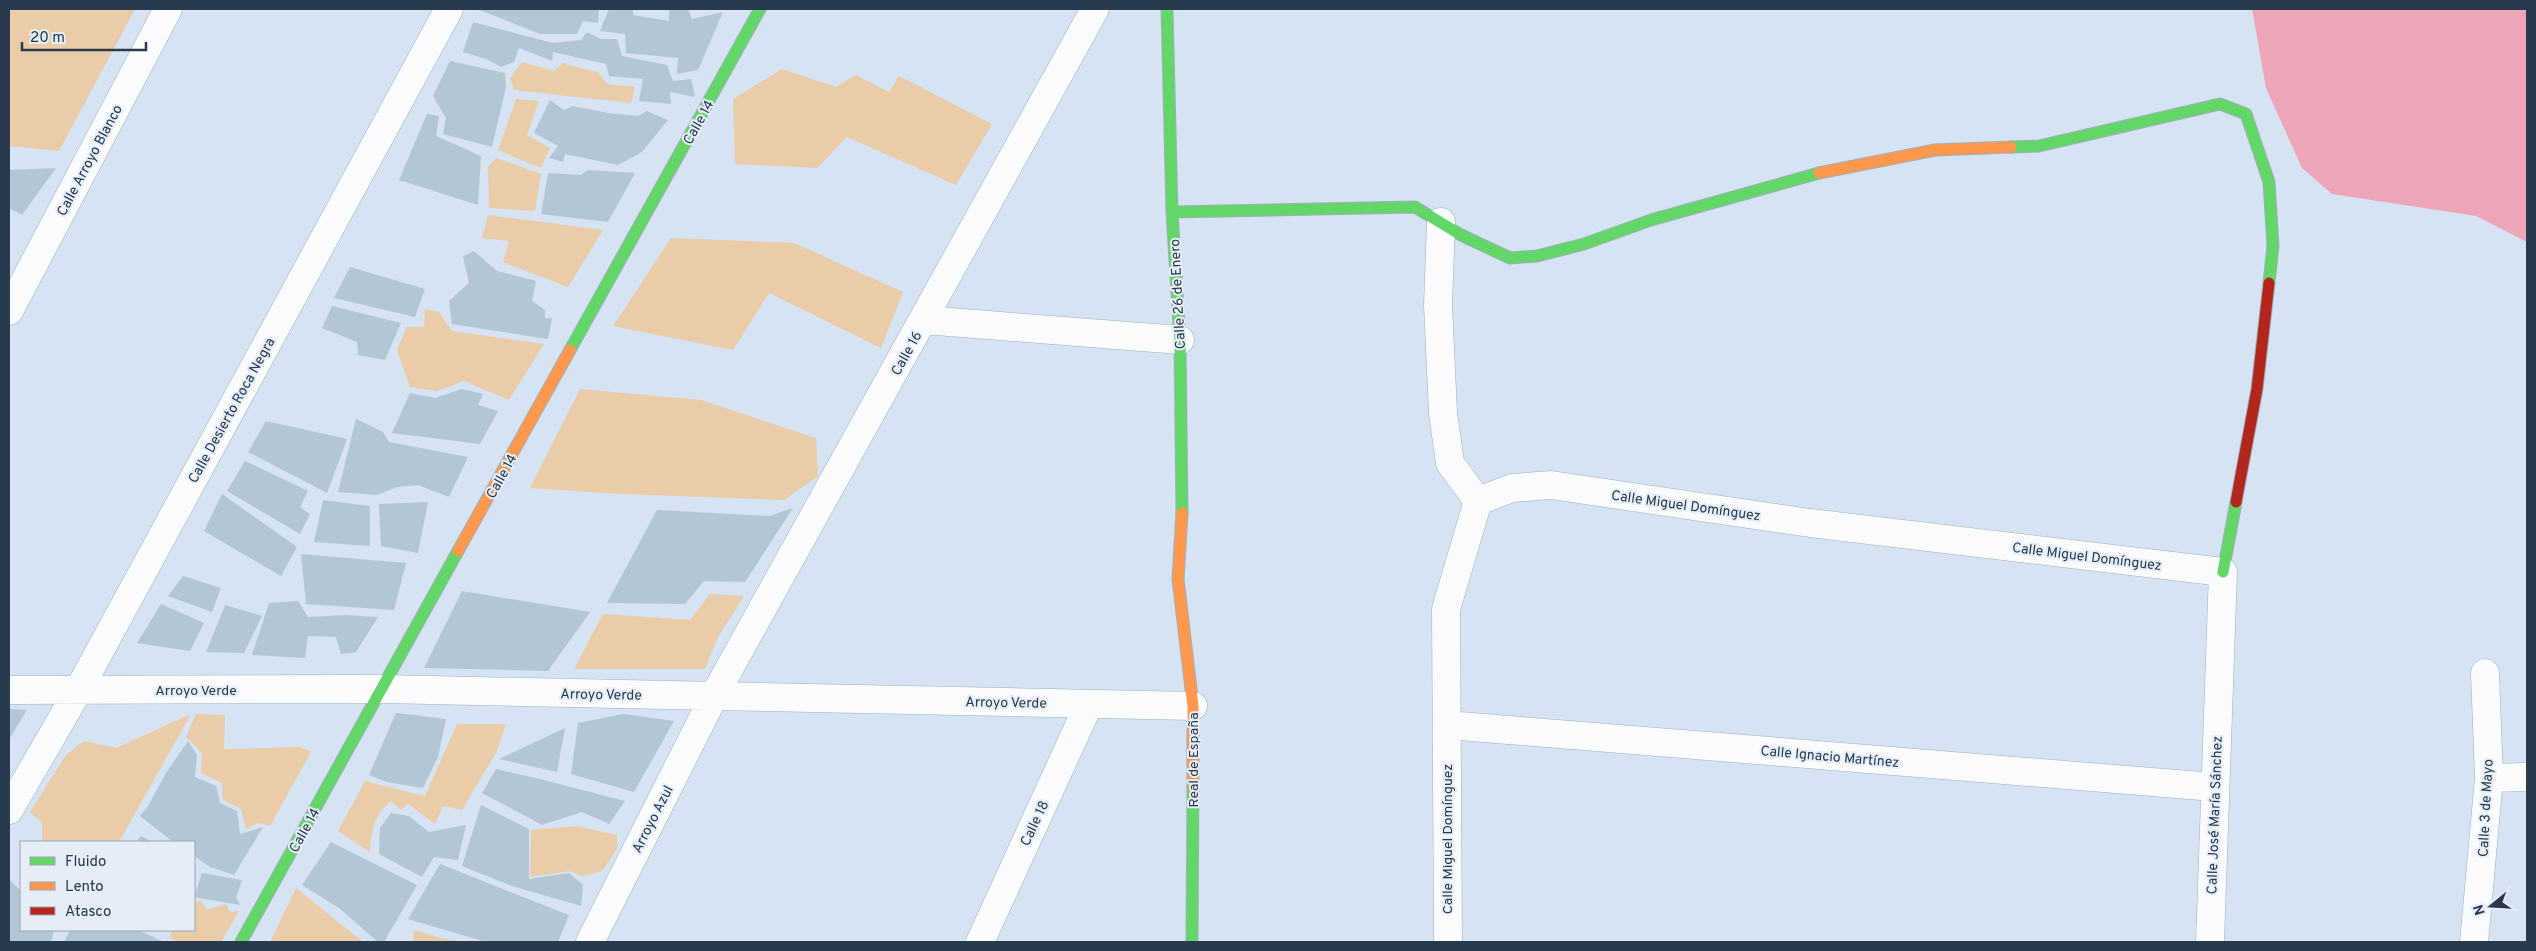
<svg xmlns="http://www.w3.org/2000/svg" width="2536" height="951" font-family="Overpass,sans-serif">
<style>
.green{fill:#eacca8}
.water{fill:#eda6b7}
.building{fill:#b3c6d3}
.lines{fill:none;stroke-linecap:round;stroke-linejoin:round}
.street-casing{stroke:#a0afbe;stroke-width:29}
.fast-casing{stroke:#a0afbe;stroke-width:13}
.slow-casing{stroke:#a0afbe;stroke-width:13}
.jam-casing{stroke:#a0afbe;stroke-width:13}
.street{stroke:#f9fbfd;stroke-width:28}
.fast{stroke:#63d668;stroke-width:11}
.slow{stroke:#ff974d;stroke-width:11}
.jam{stroke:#b3261e;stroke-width:11}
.labels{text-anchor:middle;stroke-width:4;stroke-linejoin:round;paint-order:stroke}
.street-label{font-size:14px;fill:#283a4c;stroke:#e5eef7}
</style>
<rect width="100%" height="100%" fill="#d5e3f2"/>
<path class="green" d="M9,9H135L59,151L9,146Z
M522,62L554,71L563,63L599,73L607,84L635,87L631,103L514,90L510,78Z
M782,69L836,87L856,75L889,92L899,76L992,124L956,185L847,137L817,168L735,164L733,99Z
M516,99L539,101L527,135L550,148L541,168L498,150Z
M496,158L541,174L535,211L489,208L488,167Z
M488,215L603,230L568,287L503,262L509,241L482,238Z
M671,238L794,243L903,292L881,348L769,293L733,350L613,326Z
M425,309L439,312L452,331L544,344L509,400L464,381L437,391L410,387L397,350L407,327H424Z
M580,389L701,400L816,438L818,476L784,500L622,494L530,488Z
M710,594L744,596L718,637L705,669H574L603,614L690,620Z
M191,714L119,842H42V823L30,812L66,755L84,741L116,748Z
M196,714L225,715L224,749L300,747L311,752L270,826L258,823L246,829L241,809L223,800L222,783L201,773L202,753L186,737Z
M457,724H506L496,753L462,810L443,806L435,824L408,804L401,810L391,801C374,815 371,831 370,852L338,831L365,781L425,796Z
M576,826L617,835V849L602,871L582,876L571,871L530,877L531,830Z
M296,888L363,942H273L271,940Z
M201,901L207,910L226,904L230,912L239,911L221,942H178L169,937L173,930H194V902Z
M414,930L441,938L466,942H413Z"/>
<path class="water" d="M2252,9H2527V242L2476,216L2332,194L2302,168L2266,88Z"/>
<path class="building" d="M477,9H599L598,23L583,21L577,34H540Z
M609,9H633V15L669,21V9H688L692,19L723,12L698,70L677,74L678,58L626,53L625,34L600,31Z
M473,22L553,43L581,40L587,32L601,39H617L622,56L667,65L673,81L691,79L695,97L670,92L671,104L639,101L643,79L609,76L606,64L553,52L552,61L519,48L514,62L501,67L486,59L463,52Z
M450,61L505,73L506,87L492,147L443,134L446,118L433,96Z
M550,100L564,110L573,106L608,113L638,116L647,111L668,120L642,152L618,165L565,154L563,162L549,158L558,146L534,133Z
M427,114L439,116L436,136L481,156L478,205L399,180Z
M56,168L22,215L9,208V170Z
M588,170L635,173L608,222L541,214L548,173L581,175Z
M474,251L497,271L536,281L532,301L545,310V318H552L548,339L452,324L449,301L469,283L463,256Z
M350,267L425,289L415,317L334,298Z
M332,306L401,323L385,360L358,355L357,342L322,328Z
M462,389L483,394L478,405L498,411L480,444L392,433L410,393L435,398Z
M356,419L383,432L389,442L468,457L449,497L418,485L397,487L377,495L338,492Z
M266,421L347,439L327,493L248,452Z
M245,461L308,491L300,507L310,514L300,534L227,491Z
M222,494L297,547L281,576L204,531Z
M323,500L370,506V546L314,542Z
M428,502L418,553L381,546L379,504Z
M793,508L745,582L704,581L685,604L607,603L657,510L770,516Z
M301,554L406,563L394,610L306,604Z
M183,576L221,588L212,612L168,596Z
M462,591L590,612L548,671L424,668Z
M298,601L308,617L346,615L378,617L356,652L341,654L336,637L308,636L305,658L252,655L269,603Z
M161,604L204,623L190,651L137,643Z
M225,605L262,616L244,653L206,652Z
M9,709L27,710L9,739Z
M396,713L446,719L438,757L423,788L387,782L369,775Z
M623,714L674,721L634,792L571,774L578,723Z
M565,728L557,772L499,759Z
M188,741L197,755L195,777L216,786L220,803L237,811L240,834L263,827L234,875L210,867L194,856V842H173L140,816L148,806L166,773Z
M496,769L540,779L625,801L609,824L582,812L542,825L482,793Z
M481,805L529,829V879L569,873L583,885L581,906L512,886L462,866Z
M391,813L409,816L429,832L466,825L458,860L434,857L422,877L379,854L380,828Z
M141,836L152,842H136Z
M331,842L417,885L384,942H378L339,908L302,885Z
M440,864L569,915L558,942H486L408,919Z
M202,873L242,880L236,897L240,905L194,897Z
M9,879L21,891V930H54L51,942H9Z
M70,930H138L164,942H64Z"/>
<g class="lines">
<defs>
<path id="street" d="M1441,222L1438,305L1443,413L1450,463L1478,501
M9,311L168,9
M924,320L1180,340
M9,690L383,689L1193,706
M1447,725L2214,787
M2489,778L2527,777
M9,810L78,691L449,9
M590,942L714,696L1095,9
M980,942L1089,704
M1448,942L1446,609L1478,501L1512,488L1551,485L1810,523L2223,572L2210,942
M2474,942L2489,778L2485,673"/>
<path id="fast" d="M1167,9L1172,212L1180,340L1182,513
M2011,147L2039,146L2220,104L2246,114L2269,182L2273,246L2269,283
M1172,212L1415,207L1461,235L1510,258L1537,256L1584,244L1651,220L1819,173
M570,350L760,9
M2223,572L2236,502
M241,942L458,551
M1192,942L1193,787"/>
<path id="slow" d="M1819,173L1935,150L2011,147
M1182,513L1178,579L1193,706V787
M458,551L570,350"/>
<path id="jam" d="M2236,502L2257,389L2269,283"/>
</defs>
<use href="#street" class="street-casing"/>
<use href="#fast" class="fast-casing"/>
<use href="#slow" class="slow-casing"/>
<use href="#jam" class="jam-casing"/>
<use href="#street" class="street"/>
<use href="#fast" class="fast"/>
<use href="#slow" class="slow"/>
<use href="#jam" class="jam"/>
</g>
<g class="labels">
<g class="street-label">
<text transform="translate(698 122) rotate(-61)" y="5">Calle 14</text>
<text transform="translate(89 160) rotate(-62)" y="5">Calle Arroyo Blanco</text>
<text transform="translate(1177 294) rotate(-93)" y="5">Calle 26 de Enero</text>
<text transform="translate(906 353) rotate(-61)" y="5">Calle 16</text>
<text transform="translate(231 410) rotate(-61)" y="5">Calle Desierto Roca Negra</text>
<text transform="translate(501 476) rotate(-61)" y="5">Calle 14</text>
<text transform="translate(1686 505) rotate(8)" y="5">Calle Miguel Domínguez</text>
<text transform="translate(2087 556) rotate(7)" y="5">Calle Miguel Domínguez</text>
<text x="196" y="695">Arroyo Verde</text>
<text transform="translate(601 694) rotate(1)" y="5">Arroyo Verde</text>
<text transform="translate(1006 702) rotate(1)" y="5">Arroyo Verde</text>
<text transform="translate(1830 756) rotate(5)" y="5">Calle Ignacio Martínez</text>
<text transform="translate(1193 760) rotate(-90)" y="5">Real de España</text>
<text transform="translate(2485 808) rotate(-87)" y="5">Calle 3 de Mayo</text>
<text transform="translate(2214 815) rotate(-88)" y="5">Calle José María Sánchez</text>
<text transform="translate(652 819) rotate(-63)" y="5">Arroyo Azul</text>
<text transform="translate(1034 823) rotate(-65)" y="5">Calle 18</text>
<text transform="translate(304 830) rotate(-61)" y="5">Calle 14</text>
<text transform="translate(1447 839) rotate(-90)" y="5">Calle Miguel Domínguez</text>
</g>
</g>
<rect width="2536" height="951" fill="none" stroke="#283a4c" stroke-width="20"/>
<rect x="20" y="841" width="175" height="90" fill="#e5eef7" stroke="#99a6b3"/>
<rect x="30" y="857" width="25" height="8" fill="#63d668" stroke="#99a6b3"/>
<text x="65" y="866" font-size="15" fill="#283a4c">Fluido</text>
<rect x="30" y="882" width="25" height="8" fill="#ff974d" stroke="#99a6b3"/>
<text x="65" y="891" font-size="15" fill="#283a4c">Lento</text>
<rect x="30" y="907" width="25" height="8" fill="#b3261e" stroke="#99a6b3"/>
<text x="65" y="916" font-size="15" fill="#283a4c">Atasco</text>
<g transform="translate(2491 906) rotate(252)" stroke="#e5eef7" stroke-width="4" paint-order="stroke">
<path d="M0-4L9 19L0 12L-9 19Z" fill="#283a4c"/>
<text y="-8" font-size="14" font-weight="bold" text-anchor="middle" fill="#283a4c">N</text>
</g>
<path d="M22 42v8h124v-8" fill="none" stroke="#283a4c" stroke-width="2.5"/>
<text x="30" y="42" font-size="15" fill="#283a4c" stroke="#e5eef7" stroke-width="4" paint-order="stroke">20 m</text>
</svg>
